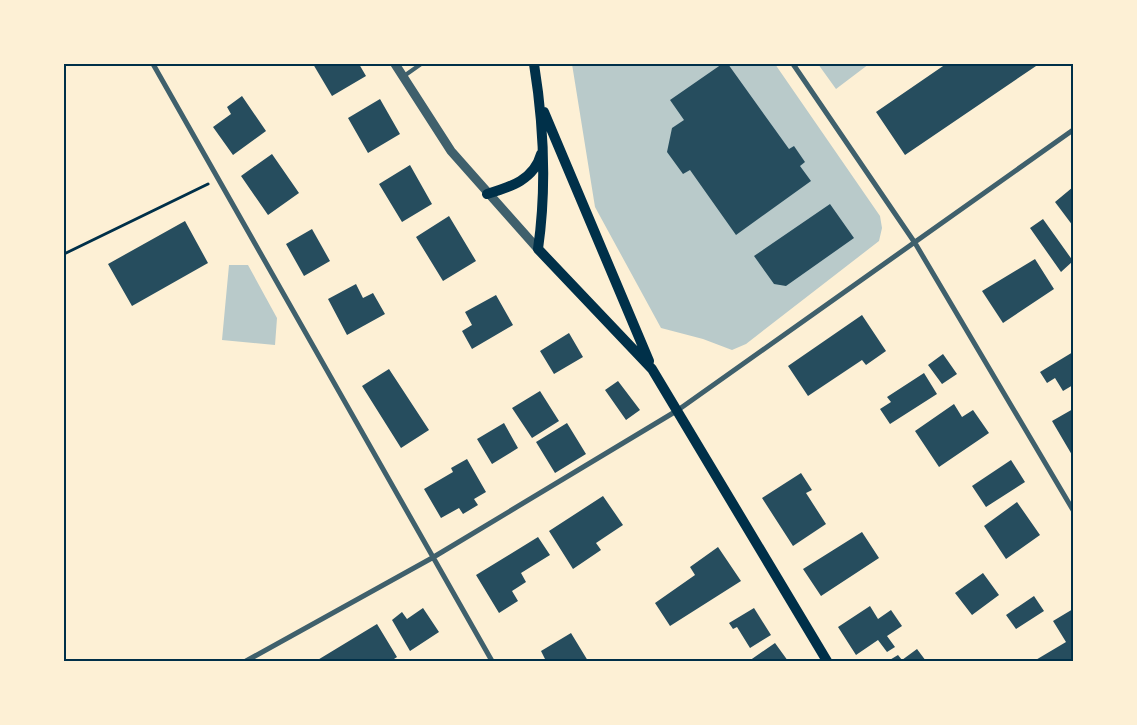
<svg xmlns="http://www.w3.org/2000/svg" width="1137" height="725" font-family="'IBM Plex Sans',sans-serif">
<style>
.green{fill:#b9caca}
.building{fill:#264d5e}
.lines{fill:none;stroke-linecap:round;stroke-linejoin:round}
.path{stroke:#003049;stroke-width:3}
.service{stroke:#3f606c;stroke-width:4}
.minor{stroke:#3f606c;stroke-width:5}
.tertiary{stroke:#3f606c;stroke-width:9}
.secondary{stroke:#003049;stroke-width:10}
.neatline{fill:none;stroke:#003049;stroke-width:2}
</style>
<rect width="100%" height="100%" fill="#fdf0d5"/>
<path class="green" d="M572,64H775L880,216L882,228L879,241L746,344L732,350L703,339L661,328L595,207Z
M818,64H869L836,89Z
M229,265H248L277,318L275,345L222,340Z"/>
<path class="building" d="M313,64H359L366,76L332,96Z
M722,64H728L789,149L794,146L805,162L800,166L811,181L736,235L690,170L683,174L667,152L672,128L684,120L670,100Z
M946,64H1039L905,155L876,112Z
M242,96L266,131L233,155L213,127L231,114L227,107Z
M380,99L400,134L368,153L348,118Z
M272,154L299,193L268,215L241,176Z
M410,165L432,204L402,222L379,184Z
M1073,187V226L1055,202Z
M830,204L854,238L786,286L774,284L754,256Z
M449,216L476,261L443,281L416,237Z
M1043,219L1073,261L1061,272L1030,228Z
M185,221L208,263L132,306L108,264Z
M312,229L330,261L304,276L286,244Z
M1035,259L1054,289L1003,323L982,291Z
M356,284L363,298L373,293L385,314L347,335L328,299Z
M496,295L513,325L472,349L462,331L472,325L465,312Z
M862,315L886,351L866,365L862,360L808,396L788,366Z
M569,333L583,357L554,374L540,351Z
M1073,352V385L1063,391L1055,378L1047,383L1040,372Z
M943,354L957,374L942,384L928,365Z
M389,369L429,430L401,448L362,386Z
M924,373L937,394L890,424L880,409L891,402L887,397Z
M618,381L640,410L626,420L605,390Z
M540,391L559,421L532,438L512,408Z
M954,404L962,417L973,410L989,433L939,467L915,431Z
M1073,409V454L1072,455L1052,421Z
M504,423L518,448L492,464L477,439Z
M567,423L586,454L555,473L536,442Z
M467,459L486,492L474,499L478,505L463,514L459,508L441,518L424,489L453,472L451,468Z
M1011,460L1025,482L986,507L972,486Z
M801,473L812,490L806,493L826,524L793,546L762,498Z
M603,496L623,525L596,543L601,550L573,569L549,531Z
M1017,502L1040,535L1006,559L984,526Z
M862,532L879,558L821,596L803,569Z
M538,537L550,555L521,573L526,582L512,591L518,601L499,613L476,575Z
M718,547L741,581L670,626L655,603L695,575L690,567Z
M983,573L999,595L972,615L955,593Z
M1034,596L1044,611L1016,629L1006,615Z
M870,606L878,619L891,610L902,626L887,636L895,647L887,652L878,640L856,655L838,627Z
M423,608L439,632L410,651L392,620L402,612L407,619Z
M754,608L771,635L750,648L737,627L733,629L729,623Z
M1073,609V661H1034L1066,642L1053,621Z
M377,624L397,657L391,661H316Z
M571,633L588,661H541L545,659L541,651Z
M775,643L788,661H749Z
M917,649L926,661H888L898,655L902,660Z"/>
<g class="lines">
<path class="path" d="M64,254L208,184"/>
<path class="service" d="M404,76L421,64"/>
<path class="minor" d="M153,64L492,661
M793,64L915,243L1073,510
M246,661L432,558L678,410L1073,130"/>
<path class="tertiary" d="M395,64L451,151L538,249"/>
<path class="secondary" d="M534,64C544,126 547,186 538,249L652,369L827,661
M544,112L649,361
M487,194C510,187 534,180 541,154"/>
</g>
<rect width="1137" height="725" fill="none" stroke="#fdf0d5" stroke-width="130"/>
<rect x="65" y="65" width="1007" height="595" class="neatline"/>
</svg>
